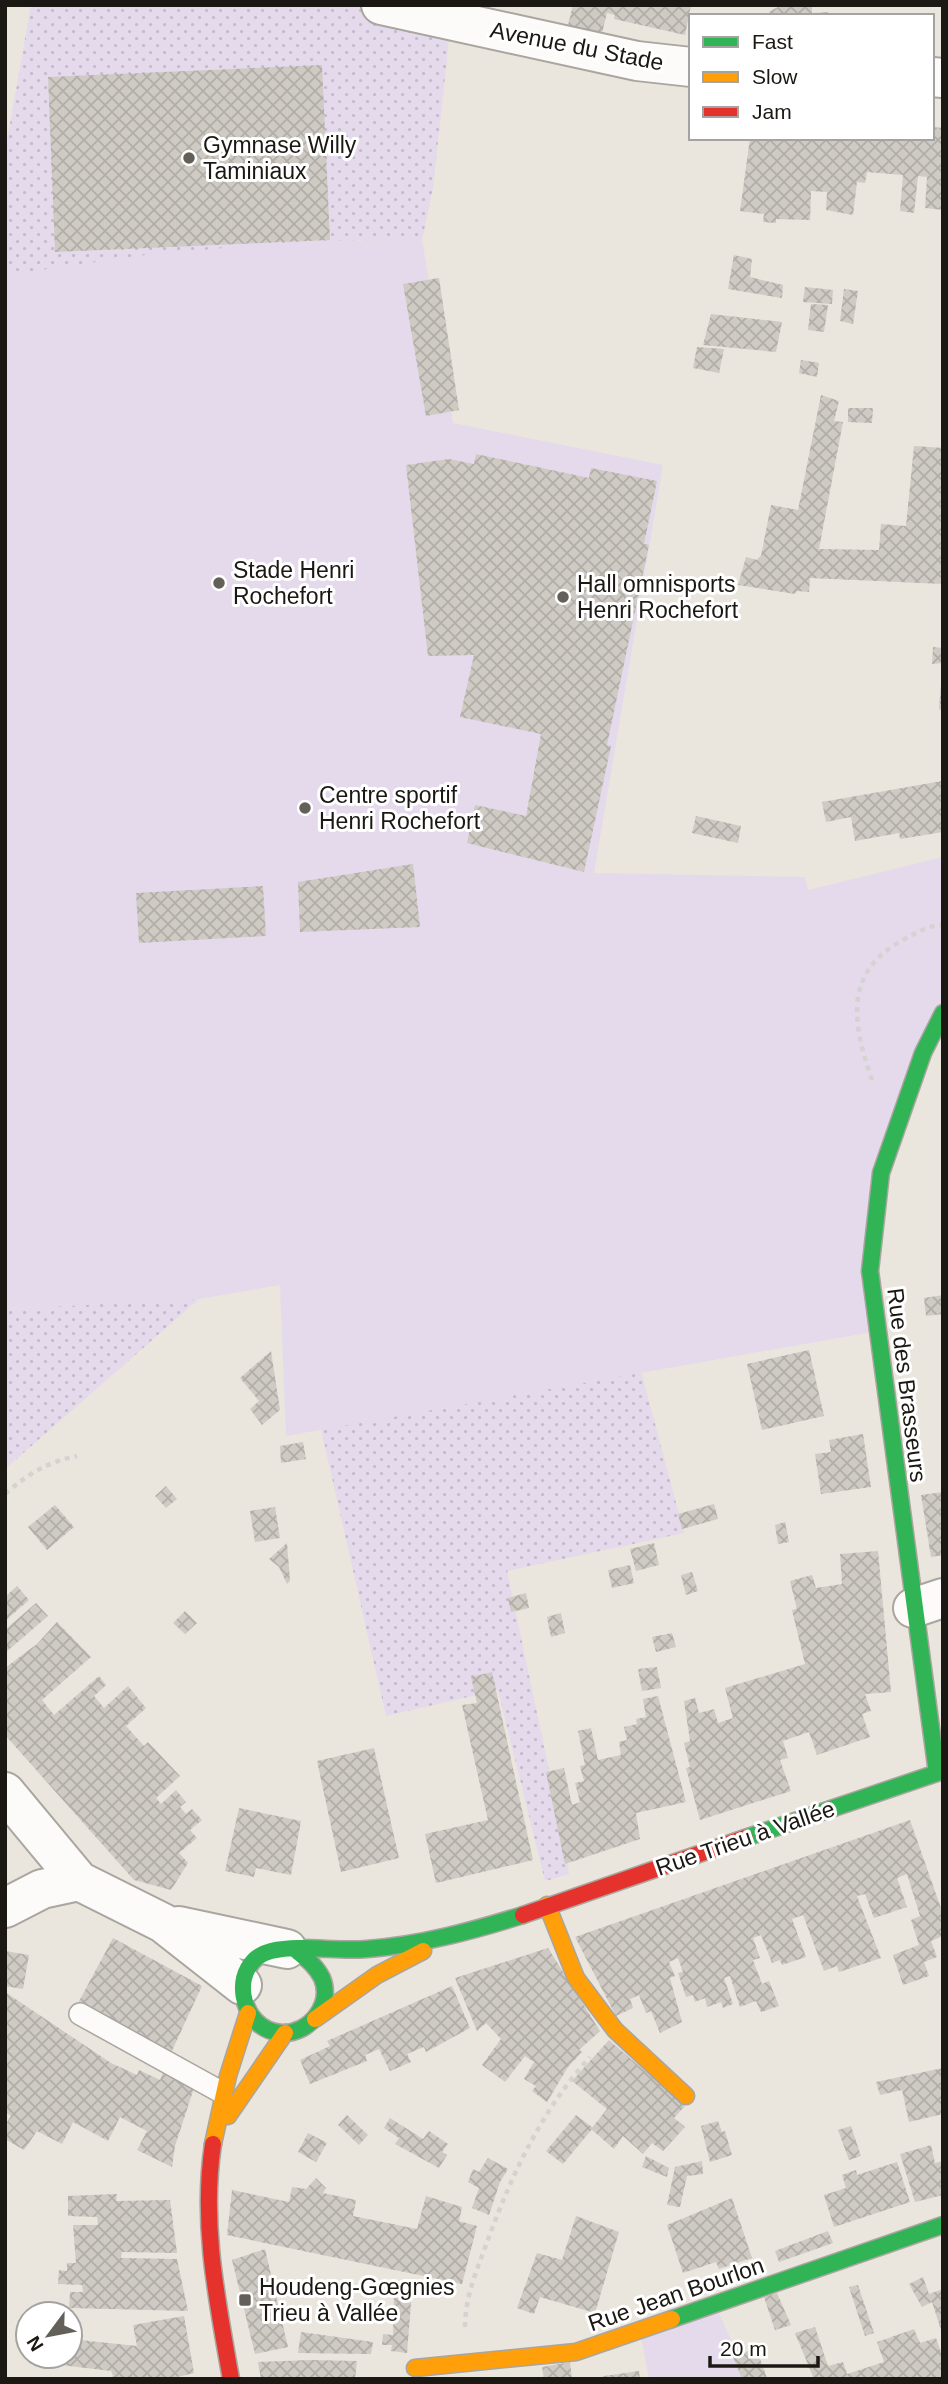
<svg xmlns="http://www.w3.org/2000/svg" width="948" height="2384" font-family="Arial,sans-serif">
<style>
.grass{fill:url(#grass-dots)}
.green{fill:#e4daec}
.building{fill:url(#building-cross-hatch)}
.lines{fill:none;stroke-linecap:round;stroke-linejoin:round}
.lane-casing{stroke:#a9a59f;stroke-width:24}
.street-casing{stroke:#a9a59f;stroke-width:42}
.fast-casing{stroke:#a9a59f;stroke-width:19}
.slow-casing{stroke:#a9a59f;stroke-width:19}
.jam-casing{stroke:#a9a59f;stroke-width:19}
.path{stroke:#d5d3d0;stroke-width:4.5;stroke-dasharray:5 5;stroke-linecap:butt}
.lane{stroke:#fcfbfa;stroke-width:21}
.street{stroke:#fcfbfa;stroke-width:38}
.fast{stroke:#30b455;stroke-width:16}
.slow{stroke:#ff9f0a;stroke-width:16}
.jam{stroke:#e5322d;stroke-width:16}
.poi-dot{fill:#63605a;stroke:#fff;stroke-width:2.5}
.labels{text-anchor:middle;stroke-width:6;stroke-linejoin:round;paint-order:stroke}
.street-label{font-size:23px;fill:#1b1813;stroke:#fff}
.poi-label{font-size:23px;fill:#1b1813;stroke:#fff;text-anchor:start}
</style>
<defs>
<pattern id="grass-dots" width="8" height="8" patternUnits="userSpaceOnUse" patternTransform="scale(1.75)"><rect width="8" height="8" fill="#e4daec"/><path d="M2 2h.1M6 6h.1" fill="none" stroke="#c3baca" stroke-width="1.8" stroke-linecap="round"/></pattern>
<pattern id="building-cross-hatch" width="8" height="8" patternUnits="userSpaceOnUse" patternTransform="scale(1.75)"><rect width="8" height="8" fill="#cfcbc4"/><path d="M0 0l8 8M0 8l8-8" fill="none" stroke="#b1aea8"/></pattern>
</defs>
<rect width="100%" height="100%" fill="#eae5dd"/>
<path class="grass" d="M31,5H381L451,21L433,188L422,240L313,241L5,275V152Z
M199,1299L5,1469V1309Z
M641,1371L684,1533L507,1571L567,1855L569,1874L545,1881L498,1690L386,1716L321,1429Z"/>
<path class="green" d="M422,240L453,423L663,465L594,873L805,877L808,890L943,857V1013L881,1173L877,1331L286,1436L280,1285L199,1299L5,1309V275L145,255L305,241Z
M715,2305L749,2379H649L640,2330Z"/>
<path class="building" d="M573,5H691L685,35L614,19L615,15L607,13L601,37L567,29Z
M782,5H812V13L828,12V16H769L770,11Z
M322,65L330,240L55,252L48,77Z
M932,127L943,128V210L925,208L927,177L918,176L914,213L900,211L903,175L867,172L865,183L857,182L853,215L826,210L827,192L811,191L810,220L776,219V223L763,222L764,214L740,211L750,138H932Z
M734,255L752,259L750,277L783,285L782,298L728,289Z
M439,278L459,410L426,416L403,284Z
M805,287L833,290L832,304L803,302Z
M844,289L858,291L853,324L840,321Z
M811,304L828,305L824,332L808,330Z
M711,314L782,322L776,352L703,345Z
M697,347L724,349L719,373L693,368Z
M801,360L819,363L817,377L799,373Z
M821,395L839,401L834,421L843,422L819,549L879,550L881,524L906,526L914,446L943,448V584L810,578L809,592L797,591L795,594L738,585L746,557L757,560L761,556L771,505L798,510Z
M848,408H873L872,423L848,422Z
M476,454L589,478L591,468L657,481L644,544L649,545L607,745L611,746L584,872L467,843L475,805L526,816L541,734L460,717L474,655L428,656L406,465L449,459L474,464Z
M933,647L943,648V663L932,664Z
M941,685H943V711L939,709Z
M942,781L943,832L900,839L899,833L855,841L851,817L826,822L822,802Z
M696,816L741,826L738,843L692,833Z
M413,864L420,927L300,932L298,882Z
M263,886L266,936L139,943L136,893Z
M943,1295V1314L926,1316L924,1298Z
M809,1350L824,1416L762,1430L747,1364Z
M271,1351L280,1410L262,1425L250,1409L259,1401L240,1378Z
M863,1434L871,1487L821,1494L815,1454L831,1452L829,1440Z
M303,1442L306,1459L281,1463L280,1446Z
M166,1486L177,1499L166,1508L155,1496Z
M943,1492V1555L931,1557L921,1495Z
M714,1504L718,1519L682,1529L678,1514Z
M55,1505L74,1527L47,1550L28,1527Z
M275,1507L280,1538L255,1542L250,1511Z
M785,1522L789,1542L778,1544L775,1525Z
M287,1543L290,1581L287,1584L279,1567L269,1559Z
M654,1543L659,1565L636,1571L630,1549Z
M878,1551L891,1692L865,1694L871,1711L862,1714L870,1737L817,1755L809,1732L783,1741L788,1758L780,1760L791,1791L700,1820L686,1768L690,1767L684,1743L690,1741L684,1701L695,1698L699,1713L714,1709L718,1723L733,1718L725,1688L805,1664L792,1610L797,1609L790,1581L812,1575L816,1588L842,1584L840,1554Z
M630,1565L634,1583L612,1588L608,1570Z
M692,1572L698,1591L686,1595L681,1575Z
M17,1586L29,1600L5,1621V1597Z
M526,1593L529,1608L511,1612L508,1598Z
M36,1603L48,1616L5,1653V1630Z
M185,1611L197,1623L185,1634L173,1623Z
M561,1613L565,1633L551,1637L547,1617Z
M57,1622L91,1657L42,1700L54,1715L99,1676L106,1685L94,1696L104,1708L128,1686L146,1708L126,1726L144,1746L148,1742L180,1776L156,1798L161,1804L176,1790L186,1802L180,1807L186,1814L192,1809L202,1820L190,1830L197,1838L179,1853L188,1863L171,1890L134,1880L5,1735V1668L37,1644Z
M672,1633L676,1647L656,1652L652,1637Z
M657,1667L661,1688L642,1691L638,1669Z
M492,1672L533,1860L436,1883L425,1834L488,1820L462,1705L477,1703L471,1677Z
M658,1696L686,1802L636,1813L640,1839L565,1864L546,1772L564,1768L572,1805L580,1802L575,1783L584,1781L580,1766L585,1765L578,1731L591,1728L598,1760L621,1755L619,1742L627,1740L624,1727L637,1724L636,1719L646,1717L643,1699Z
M374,1748L399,1858L341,1872L317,1761Z
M239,1808L301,1821L291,1875L256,1868L254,1877L225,1871Z
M910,1820L943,1914V1936L931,1941L937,1957L924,1962L929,1976L903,1985L893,1955L919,1945L911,1920L920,1916L907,1874L897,1878L907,1907L874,1918L865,1894L857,1896L881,1958L839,1972L837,1966L824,1971L803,1915L792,1919L806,1957L782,1965L780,1960L772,1963L761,1935L753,1938L760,1958L753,1960L762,1984L769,1981L779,2006L761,2012L756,2001L740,2007L730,1976L724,1978L733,2004L723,2008L721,2002L707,2007L705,1998L695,2002L693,1995L686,1997L678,1973L683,1972L678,1958L669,1962L675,1976L670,1978L682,2022L660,2033L651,2011L646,2013L639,1995L630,1999L633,2008L616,2016L575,1937Z
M113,1938L202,1986L170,2055L77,2005Z
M548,1948L600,2031L579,2050L582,2052L568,2067L547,2102L532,2091L536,2086L524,2079L534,2062L525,2056L505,2082L482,2065L501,2039L486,2023L477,2031L455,1978Z
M5,1951L29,1955L23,1989L5,1986Z
M452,1986L470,2028L426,2052L424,2047L407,2054L411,2062L390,2071L379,2049L365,2055L367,2061L310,2084L300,2060L330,2046L327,2041Z
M5,1992L111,2063L137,2075L139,2070L160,2080L164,2070L194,2088L175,2146L172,2167L137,2150L147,2131L120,2117L108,2141L73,2122L62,2144L37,2131L24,2150L5,2139V2125L11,2116L5,2112Z
M609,2040L685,2106L674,2118L685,2127L663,2151L652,2143L643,2154L623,2136L614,2149L591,2129L607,2109L572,2081Z
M943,2068V2114L909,2122L902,2090L880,2095L876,2082Z
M347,2115L368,2135L359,2145L338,2125Z
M576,2115L593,2128L563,2164L546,2151Z
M390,2118L423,2139L429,2131L448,2144L442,2152L447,2155L439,2168L395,2144L399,2138L384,2128Z
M718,2121L722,2132L725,2131L732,2155L710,2162L701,2126Z
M851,2126L861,2156L849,2160L838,2130Z
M308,2133L327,2143L316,2162L298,2152Z
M931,2145L935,2163L943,2161V2195L915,2202L900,2154Z
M646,2156L669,2168L667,2177L642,2167Z
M488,2158L508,2169L500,2182L489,2215L472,2208L479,2188L468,2182L473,2169L479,2172Z
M702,2161L703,2174L687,2176L680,2207L667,2205L675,2167Z
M897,2162L910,2202L834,2227L824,2195L846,2188L842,2175L856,2170L857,2175Z
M316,2178L326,2188L323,2193L356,2200L353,2216L417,2229L426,2196L462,2207L459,2221L477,2226L462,2284L227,2235L232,2190L289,2202L292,2187L306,2189Z
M117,2194L116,2201L170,2200L177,2253L122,2252L121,2258L177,2259L188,2311L69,2308L70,2292H83L82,2285L58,2284L59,2270L67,2271V2263H76L73,2225H98L97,2217L68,2216V2196Z
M732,2198L752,2258L719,2269L716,2262L683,2273L667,2225Z
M576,2216L619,2232L595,2313L540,2297L534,2314L517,2308L537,2253L562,2260Z
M828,2231L833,2243L779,2262L775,2251Z
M265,2249L288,2347L255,2354L232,2260Z
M923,2277L929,2294L943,2289V2336L932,2302L922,2307L909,2284Z
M858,2285L874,2333L865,2336L849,2287Z
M394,2289L412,2291L407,2353L391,2351L392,2345H382L383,2334L393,2335Z
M777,2293L791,2325L775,2330L764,2297Z
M184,2316L194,2373L169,2379H108L113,2376L111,2371L61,2365L62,2356H70V2339L137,2346L133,2325Z
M815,2327L828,2366L843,2362L847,2374L884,2362L877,2342L914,2329L920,2343L936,2338L943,2358V2377L814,2379L795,2333Z
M301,2332L373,2342L371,2354L298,2353Z
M756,2348L767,2378L742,2379L733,2357Z
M310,2360L357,2361L355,2379H261L258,2362Z
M570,2362L572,2379H544L542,2367Z
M639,2371L640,2379H596L604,2376Z"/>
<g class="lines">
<defs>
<path id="lane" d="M80,2014L221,2092"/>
<path id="street" d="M381,5L637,61L691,67
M932,77L943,78
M913,1608L943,1598
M5,1792L79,1881L163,1923L242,1985
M5,1908L42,1889L79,1881
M179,1926L287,1949"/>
<path id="fast" d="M937,1773L870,1271L881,1173L923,1053L943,1013
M745,1838L943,1771
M297,1951C307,1959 316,1966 322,1978C333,2004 310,2034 282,2033C238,2031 227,1962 271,1951C302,1944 336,1952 367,1949C420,1945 472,1931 523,1915
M672,2319L943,2225"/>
<path id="slow" d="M547,1905L576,1978L615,2030L686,2096
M315,2019L377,1975L423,1951
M228,2116L285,2033
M213,2144L228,2076L248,2013
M415,2368L576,2352L672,2319"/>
<path id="jam" d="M523,1915L745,1838
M213,2144C201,2224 217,2300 231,2379"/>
</defs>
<use href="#lane" class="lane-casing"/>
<use href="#street" class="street-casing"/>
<use href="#fast" class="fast-casing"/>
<use href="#slow" class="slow-casing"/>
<use href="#jam" class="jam-casing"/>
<path class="path" d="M872,1080C853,1025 842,973 903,940C916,933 928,925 943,925
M5,1494C28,1474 47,1462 77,1456
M465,2327C465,2298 476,2272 486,2245C511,2176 541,2111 590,2057"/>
<use href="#lane" class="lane"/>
<use href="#street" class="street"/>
<use href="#fast" class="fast"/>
<use href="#slow" class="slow"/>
<use href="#jam" class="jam"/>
</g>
<g class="poi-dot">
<circle cx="189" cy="158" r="7"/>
<circle cx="219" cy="583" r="7"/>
<circle cx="563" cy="597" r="7"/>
<circle cx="305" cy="808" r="7"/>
<rect x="238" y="2293" width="14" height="14" rx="3.5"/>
</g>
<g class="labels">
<g class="street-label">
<text transform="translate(577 46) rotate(11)" y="8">Avenue du Stade</text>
<text transform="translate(907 1385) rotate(83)" y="8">Rue des Brasseurs</text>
<text transform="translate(745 1838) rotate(-19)" y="8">Rue Trieu à Vallée</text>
<text transform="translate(676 2294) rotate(-19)" y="8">Rue Jean Bourlon</text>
</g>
<g class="poi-label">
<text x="203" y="153">Gymnase Willy<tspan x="203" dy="26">Taminiaux</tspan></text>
<text x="233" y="578">Stade Henri<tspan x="233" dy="26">Rochefort</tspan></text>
<text x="577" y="592">Hall omnisports<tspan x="577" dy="26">Henri Rochefort</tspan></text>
<text x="319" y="803">Centre sportif<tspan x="319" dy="26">Henri Rochefort</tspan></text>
<text x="259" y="2295">Houdeng-Gœgnies<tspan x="259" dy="26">Trieu à Vallée</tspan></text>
</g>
</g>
<rect width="948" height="2384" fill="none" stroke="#1b1813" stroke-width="14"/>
<rect x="689" y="14" width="245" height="126" fill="#ffffff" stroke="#a4a3a1" stroke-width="2"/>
<rect x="703" y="37" width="35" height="10" fill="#30b455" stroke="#a4a3a1" stroke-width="2"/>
<text x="752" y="49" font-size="21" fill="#1b1813">Fast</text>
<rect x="703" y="72" width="35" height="10" fill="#ff9f0a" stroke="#a4a3a1" stroke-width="2"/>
<text x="752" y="84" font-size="21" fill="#1b1813">Slow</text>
<rect x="703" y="107" width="35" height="10" fill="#e5322d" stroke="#a4a3a1" stroke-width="2"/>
<text x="752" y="119" font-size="21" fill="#1b1813">Jam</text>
<g transform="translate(49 2335) rotate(238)"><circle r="33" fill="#ffffff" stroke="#a4a3a1" stroke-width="2"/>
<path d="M0-5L12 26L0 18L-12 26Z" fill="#63605a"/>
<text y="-10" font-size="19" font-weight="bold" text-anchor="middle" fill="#1b1813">N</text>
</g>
<path d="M710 2356v10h108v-10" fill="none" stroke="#1b1813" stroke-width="3.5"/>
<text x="720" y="2356" font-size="21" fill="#1b1813" stroke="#ffffff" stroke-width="5" paint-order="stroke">20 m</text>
</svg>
